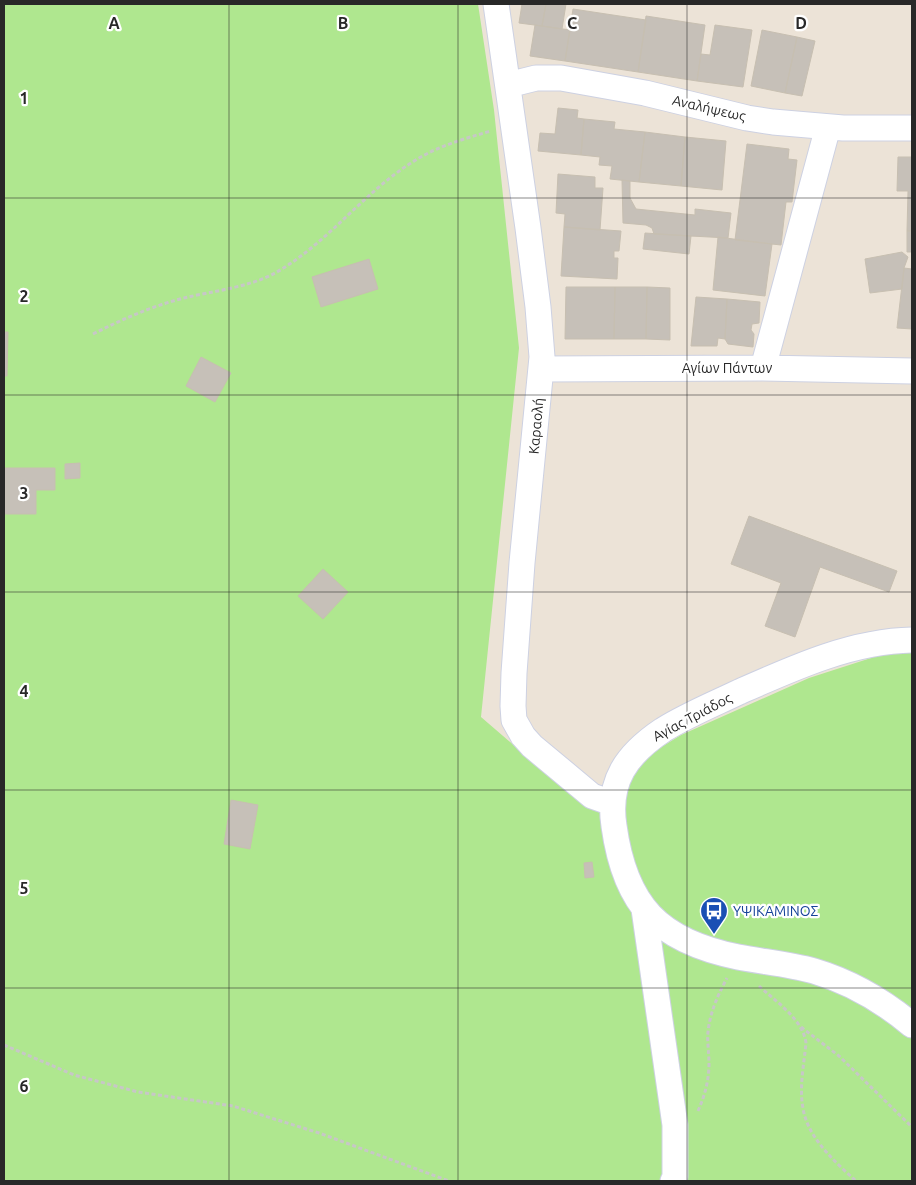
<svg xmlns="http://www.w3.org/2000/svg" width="916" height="1185" font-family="Ubuntu,sans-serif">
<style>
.green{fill:#afe78f}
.building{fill:#c6c0b8;stroke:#c7bfb1}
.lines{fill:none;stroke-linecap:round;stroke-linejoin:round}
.street-casing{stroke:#cdd1e2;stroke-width:27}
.path{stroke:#c7c7c7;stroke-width:3;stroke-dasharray:4 2.5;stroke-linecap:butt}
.street{stroke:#fff;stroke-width:25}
.grid{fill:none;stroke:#282828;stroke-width:1;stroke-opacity:0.55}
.labels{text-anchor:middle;stroke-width:4.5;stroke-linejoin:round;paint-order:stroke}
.street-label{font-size:14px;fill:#282828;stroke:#fff}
.transit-label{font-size:14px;fill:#164399;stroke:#fff;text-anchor:start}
.grid-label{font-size:16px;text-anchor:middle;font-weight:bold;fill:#282828;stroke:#fff;stroke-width:4.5;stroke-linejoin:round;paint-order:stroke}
</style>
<rect width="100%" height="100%" fill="#ece3d7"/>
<path class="green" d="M4,4H478L494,110L519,348L481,717L574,797L628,781L648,757L663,746L681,735L809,678L902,648L912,649V1181H4Z"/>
<path class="building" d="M522,4H546L542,26L519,23Z
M546,4H566L562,29L542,26Z
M573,9L646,20L638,72L565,61Z
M646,16L705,25L697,81L638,72Z
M535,25L570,30L565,61L530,56Z
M715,25L752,30L743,87L697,81L701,54L710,55Z
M762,30L797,37L785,93L751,86Z
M797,37L815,41L802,96L785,93Z
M558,108L578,110L577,118L584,119L581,155L538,151L540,133L555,134Z
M584,119L615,122L614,129L645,132L639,182L610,179L612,166L599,165L600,157L581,155Z
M645,132L685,137L681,186L639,182Z
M685,137L726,141L722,190L681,186Z
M747,144L789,149L788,159L797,160L792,202H786L781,245L735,240Z
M898,157H912V231H907L908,191H897Z
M558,174L595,177V188H603L600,230L564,227L565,214L556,213Z
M622,180L630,181V198L636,209L695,215V209L731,213L728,238L654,234L652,228L646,225L623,223Z
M564,227L621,231L619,251H614V258H618L617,279L561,276Z
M907,231H912V252H907Z
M645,233L691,236L689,254L643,249Z
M718,237L772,244L765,296L713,290Z
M902,252L908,257L904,268L902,289L870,293L865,259Z
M369,259L378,289L321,307L312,277Z
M904,268L912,269V329L897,328Z
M566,287H615L614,339H565Z
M615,287H647L646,339H614Z
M647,287L670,288V340L646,339Z
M696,297L727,299L725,339L718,338L717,346H691Z
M727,299L760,302L759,323L752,324L751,330L754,334L753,347L728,344L725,339Z
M4,332H8L7,376H4Z
M201,357L231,373L215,402L186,386Z
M80,463V478L65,479V464Z
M4,468H55V490H36V514H4Z
M749,516L897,571L889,592L820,567L795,637L765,626L781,583L731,564Z
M323,569L348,592L323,619L298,596Z
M231,800L258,805L250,849L224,844Z
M592,862L594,877L585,878L584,863Z"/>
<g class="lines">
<defs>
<path id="street" d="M496,4L528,228L538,307L542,357L522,563L514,673L513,706L514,720L523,736L532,746L592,796L612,803
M508,85L536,78H561L645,93L747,118L773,122L843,128H912
M763,368L828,127
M542,369L763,368L912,371
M912,640C852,641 793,668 739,692C714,704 687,715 663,730C627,754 607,781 614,826C625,906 659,941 738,957C764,962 789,964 814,971C851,982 883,1001 912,1025
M644,909L675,1125V1177L673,1181"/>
</defs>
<use href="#street" class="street-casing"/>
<path class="path" d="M93,334C123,319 152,306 184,298C213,291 250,287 275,273C327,244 362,194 411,163C435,147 463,139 491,131
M759,986C775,1001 803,1019 806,1043C804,1064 799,1087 803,1108C807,1137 835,1162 856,1181
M801,1027L839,1056L912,1127
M4,1045L74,1075L138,1092L233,1106L319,1133L449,1181
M698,1111C705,1095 709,1080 709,1063C709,1052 707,1042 708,1032C710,1012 718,995 727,978"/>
<use href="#street" class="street"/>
</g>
<path class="grid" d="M229,4V1181M458,4V1181M687,4V1181M4,198H912M4,395H912M4,592H912M4,790H912M4,988H912"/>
<defs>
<symbol id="bus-pin" viewBox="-11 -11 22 30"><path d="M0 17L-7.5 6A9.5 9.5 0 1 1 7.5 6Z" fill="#1a4fb4" stroke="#fff"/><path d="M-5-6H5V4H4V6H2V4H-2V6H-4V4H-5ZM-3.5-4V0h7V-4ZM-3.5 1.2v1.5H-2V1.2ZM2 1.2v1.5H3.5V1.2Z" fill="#fff"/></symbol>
</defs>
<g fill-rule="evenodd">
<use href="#bus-pin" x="698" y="895" width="32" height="43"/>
</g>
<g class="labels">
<g class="street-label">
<text transform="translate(709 108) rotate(13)" y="5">Αναλήψεως</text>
<text x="727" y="373">Αγίων Πάντων</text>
<text transform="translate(536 426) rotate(-85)" y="5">Καραολή</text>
<text transform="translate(692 717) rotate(-28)" y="5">Αγίας Τριάδος</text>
</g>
<g class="transit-label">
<text x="733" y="916">ΥΨΙΚΑΜΙΝΟΣ</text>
</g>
</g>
<g class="grid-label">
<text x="114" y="29">A</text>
<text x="343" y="29">B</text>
<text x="572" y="29">C</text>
<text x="801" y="29">D</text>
<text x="24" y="104">1</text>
<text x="24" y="302">2</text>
<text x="24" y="499">3</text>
<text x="24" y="697">4</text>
<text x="24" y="894">5</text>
<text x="24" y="1092">6</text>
</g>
<rect width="916" height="1185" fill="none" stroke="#282828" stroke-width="10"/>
</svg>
